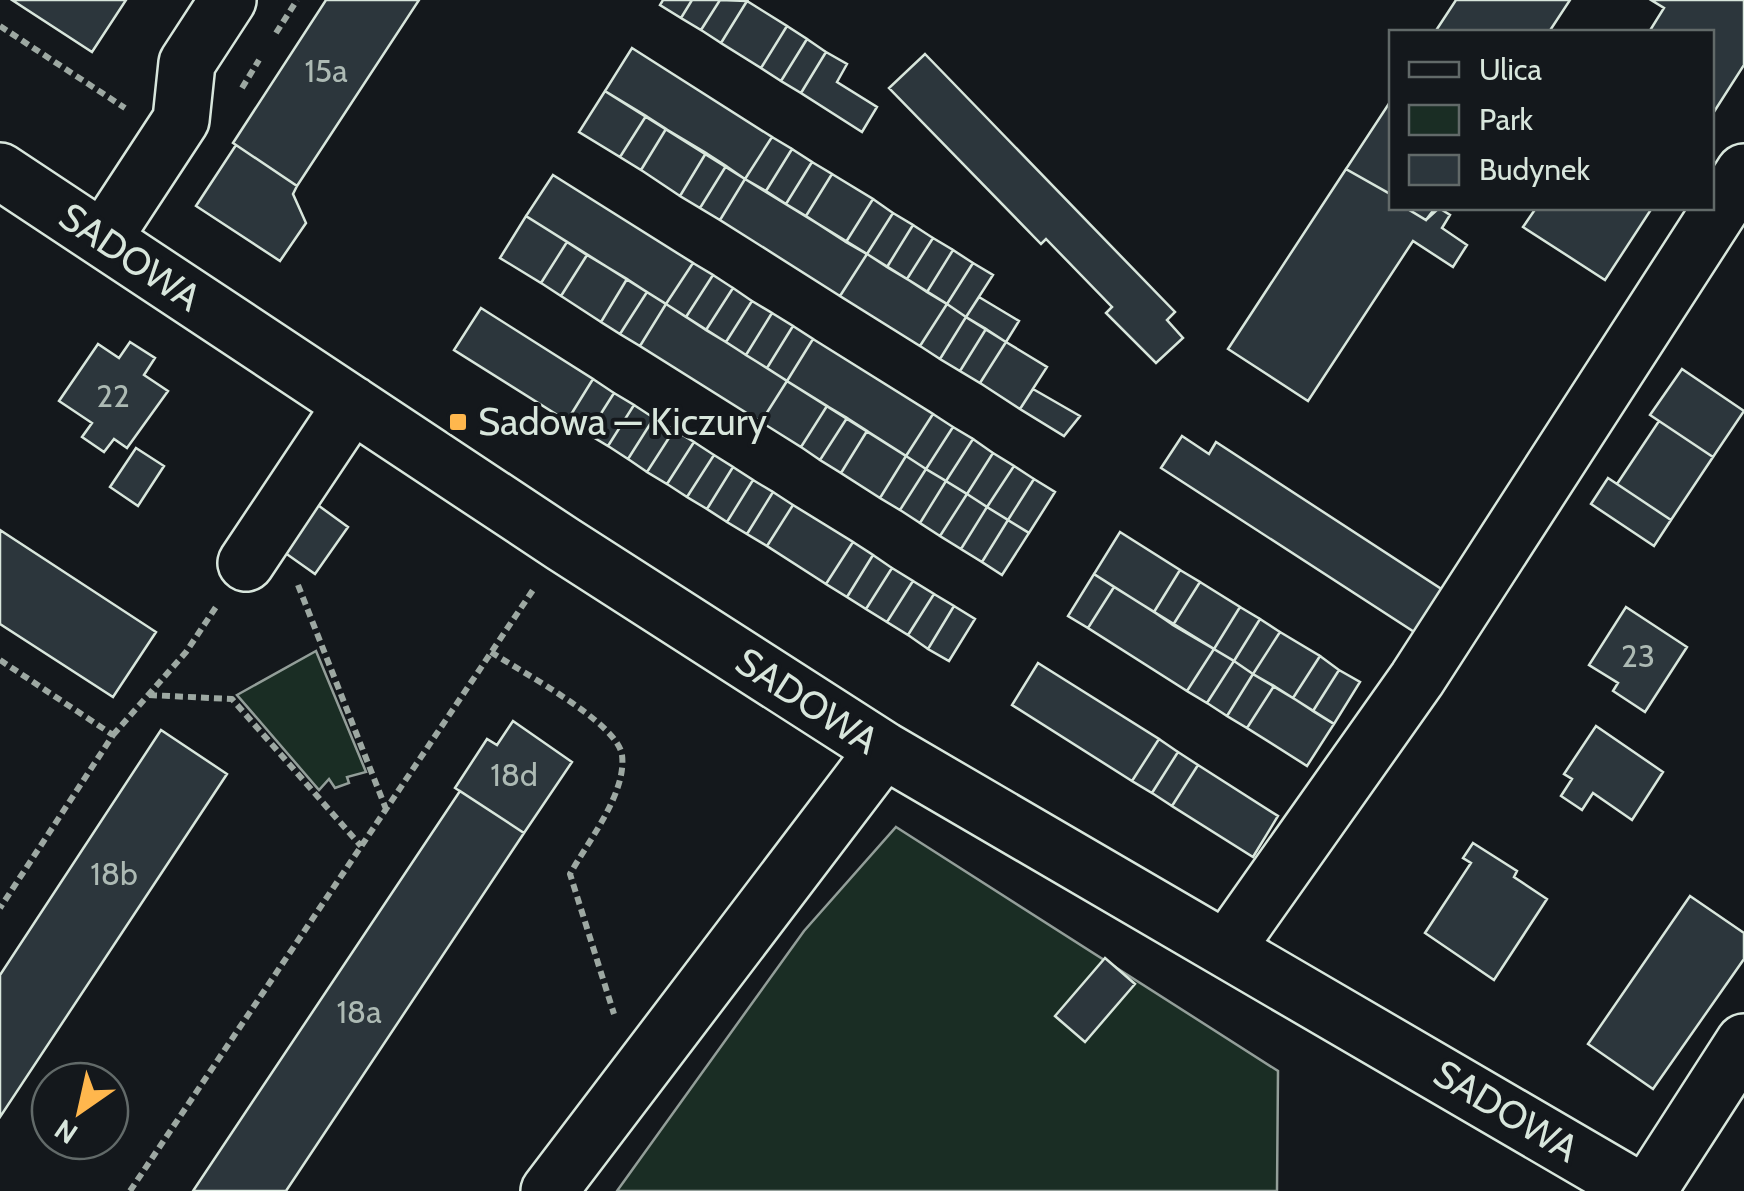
<svg xmlns="http://www.w3.org/2000/svg" width="1744" height="1191" font-family="Cabin,sans-serif">
<style>
.green{fill:#1a2d24;stroke:#939e99;stroke-width:2.5}
.building{fill:#2c363c;stroke:#d8e6dc;stroke-width:2.5}
.lines{fill:none;stroke-linecap:round;stroke-linejoin:round}
.minor-casing{stroke:#d8e6dc;stroke-width:60}
.path{stroke:#9da8a2;stroke-width:6;stroke-dasharray:8 5;stroke-linecap:butt}
.minor{stroke:#14181c;stroke-width:55}
.poi-dot{fill:#ffb74d;stroke:#14181c;stroke-width:4}
.labels{text-anchor:middle;stroke-width:8;stroke-linejoin:round;paint-order:stroke}
.number-label{font-size:32px;fill:#adbab4}
.street-label{font-size:38px;fill:#d8e6dc;stroke:#14181c}
.poi-label{font-size:38px;fill:#d8e6dc;stroke:#14181c;text-anchor:start}
</style>
<rect width="100%" height="100%" fill="#14181c"/>
<path class="green" d="M316,651L366,772L347,777L349,783L335,788L329,779L319,790L237,695Z
M896,827L1278,1071L1277,1191H617L804,931Z"/>
<path class="building" d="M12,0H126L92,52Z
M326,0H419L297,186L233,143Z
M663,0H692L681,18L660,5Z
M692,0H720L701,30L681,18Z
M720,0L747,1L721,43L701,30Z
M1456,0H1570L1549,32H1435Z
M1651,0H1744V65L1712,115V32H1649L1664,8Z
M747,1L787,26L761,68L721,43Z
M787,26L807,39L781,81L761,68Z
M807,39L826,52L801,93L781,81Z
M632,48L772,137L745,179L605,91Z
M826,52L847,64L837,82L877,107L862,132L801,93Z
M925,54L1175,312L1167,320L1183,338L1156,363L1106,313L1112,307L1046,239L1041,244L889,88Z
M605,91L646,116L620,157L579,132Z
M1392,99V195L1346,169Z
M646,116L666,129L641,170L620,157Z
M666,129L706,153L680,196L641,170Z
M772,137L792,149L766,191L745,179Z
M236,145L297,186L293,194L306,223L280,261L196,206Z
M792,149L812,162L786,204L766,191Z
M706,153L726,166L700,208L680,196Z
M812,162L832,174L806,216L786,204Z
M726,166L745,179L720,220L700,208Z
M1346,169L1392,195V208H1406L1426,220L1439,208L1450,215L1442,228L1467,245L1453,267L1413,241L1308,401L1228,349Z
M832,174L873,199L846,242L806,216Z
M553,175L693,263L666,304L526,216Z
M745,179L867,254L840,296L720,220Z
M873,199L893,213L867,254L846,242Z
M1406,208H1435L1426,220Z
M1536,208H1652L1605,280L1523,227Z
M893,213L913,225L887,267L867,254Z
M526,216L567,242L541,283L500,258Z
M913,225L933,238L907,279L887,267Z
M933,238L953,250L927,292L907,279Z
M567,242L587,255L561,296L541,283Z
M953,250L973,263L947,304L927,292Z
M867,254L947,304L920,346L840,296Z
M587,255L627,279L601,322L561,296Z
M693,263L713,275L686,317L666,304Z
M973,263L993,275L966,317L947,304Z
M713,275L733,288L706,330L686,317Z
M627,279L647,292L620,334L601,322Z
M733,288L752,301L726,342L706,330Z
M647,292L666,304L640,346L620,334Z
M979,297L1019,321L1006,342L966,317Z
M752,301L772,313L746,355L726,342Z
M666,304L787,381L761,422L640,346Z
M947,304L966,317L940,359L920,346Z
M481,308L593,379L567,421L454,350Z
M772,313L793,326L767,368L746,355Z
M966,317L986,329L960,371L940,359Z
M793,326L813,339L787,381L767,368Z
M986,329L1006,342L980,383L960,371Z
M813,339L933,414L906,456L787,381Z
M130,342L155,358L144,375L168,391L127,448L114,439L104,452L82,437L92,423L59,401L98,344L119,358Z
M1006,342L1047,367L1020,409L980,383Z
M1682,369L1744,411L1713,457L1650,415Z
M593,379L614,393L588,434L567,421Z
M787,381L827,406L801,447L761,422Z
M1033,389L1080,416L1064,436L1020,409Z
M614,393L634,405L608,446L588,434Z
M634,405L654,418L628,459L608,446Z
M827,406L847,418L820,460L801,447Z
M933,414L953,427L926,469L906,456Z
M654,418L674,430L647,472L628,459Z
M847,418L867,431L841,473L820,460Z
M1659,421L1713,457L1671,520L1617,484Z
M953,427L973,439L946,481L926,469Z
M674,430L694,442L667,484L647,472Z
M867,431L906,456L880,498L841,473Z
M1182,436L1209,454L1216,442L1449,594L1422,637L1161,468Z
M973,439L993,453L967,494L946,481Z
M694,442L714,455L687,497L667,484Z
M136,448L164,466L138,506L110,487Z
M993,453L1014,466L987,507L967,494Z
M714,455L733,467L707,509L687,497Z
M906,456L926,469L900,510L880,498Z
M1014,466L1034,479L1008,520L987,507Z
M733,467L753,480L727,522L707,509Z
M926,469L946,481L920,523L900,510Z
M1608,478L1671,520L1654,546L1591,504Z
M1034,479L1055,492L1029,533L1008,520Z
M753,480L773,492L747,534L727,522Z
M946,481L967,494L940,536L920,523Z
M773,492L793,505L767,546L747,534Z
M967,494L987,507L961,549L940,536Z
M315,503L348,527L315,574L281,550Z
M793,505L853,542L826,584L767,546Z
M987,507L1008,520L982,562L961,549Z
M1008,520L1029,533L1002,575L982,562Z
M0,530L156,632L113,697L0,624Z
M1120,532L1180,570L1154,612L1094,574Z
M853,542L873,555L847,597L826,584Z
M873,555L892,568L866,609L847,597Z
M892,568L913,581L887,622L866,609Z
M1180,570L1200,582L1173,625L1154,612Z
M1094,574L1114,587L1088,628L1068,616Z
M913,581L934,594L908,635L887,622Z
M1200,582L1240,607L1214,649L1173,625Z
M1114,587L1214,649L1187,691L1088,628Z
M934,594L954,606L928,649L908,635Z
M954,606L975,619L949,661L928,649Z
M1240,607L1260,619L1234,661L1214,649Z
M1626,607L1687,647L1645,712L1613,691L1618,683L1589,665Z
M1260,619L1280,632L1253,674L1234,661Z
M1280,632L1320,656L1293,698L1253,674Z
M1214,649L1234,661L1207,703L1187,691Z
M1320,656L1339,670L1313,711L1293,698Z
M1234,661L1253,674L1227,716L1207,703Z
M1038,663L1159,739L1132,781L1012,705Z
M1339,670L1360,682L1334,724L1313,711Z
M1253,674L1274,686L1247,728L1227,716Z
M1274,686L1334,724L1307,766L1247,728Z
M513,721L572,762L524,833L455,788L487,739L497,745Z
M1596,726L1663,772L1632,820L1593,793L1582,810L1561,796L1572,779L1564,774Z
M161,730L227,774L0,1117V975Z
M1159,739L1178,752L1152,793L1132,781Z
M1178,752L1198,765L1172,806L1152,793Z
M1198,765L1278,816L1253,857L1172,806Z
M460,791L524,833L286,1191H193Z
M1473,843L1517,871L1514,877L1547,899L1494,980L1425,933L1471,863L1463,858Z
M1690,896L1744,933V959L1653,1089L1588,1044Z
M1105,958L1135,984L1085,1042L1055,1016Z"/>
<g class="lines">
<defs>
<path id="minor" d="M0,171L563,544L884,750L1640,1191
M103,239L181,120L187,63L228,0
M246,563L352,404
M1227,948L1417,679L1744,172
M549,1191L884,750
M1648,1191L1744,1042"/>
</defs>
<use href="#minor" class="minor-casing"/>
<path class="path" d="M0,26L125,108
M276,33L297,0
M242,88L259,60
M298,585L386,809
M491,652C521,672 617,722 622,755C627,793 587,843 570,874L614,1014
M0,660L113,735L0,908
M149,695L232,699L361,846
M113,735L186,652L218,604
M130,1191L533,590"/>
<use href="#minor" class="minor"/>
</g>
<rect class="poi-dot" x="448" y="412" width="20" height="20" rx="5"/>
<g class="labels">
<g class="number-label">
<text x="326" y="82">15a</text>
<text x="113" y="407">22</text>
<text x="1638" y="667">23</text>
<text x="514" y="786">18d</text>
<text x="114" y="885">18b</text>
<text x="359" y="1023">18a</text>
</g>
<g class="street-label">
<text transform="translate(130 257) rotate(34)" y="13">SADOWA</text>
<text transform="translate(807 701) rotate(33)" y="13">SADOWA</text>
<text transform="translate(1506 1111) rotate(31)" y="13">SADOWA</text>
</g>
<g class="poi-label">
<text x="478" y="435">Sadowa — Kiczury</text>
</g>
</g>
<rect x="1389" y="30" width="325" height="180" fill="#14181c" stroke="#626a69" stroke-width="2.5"/>
<rect x="1409" y="62" width="50" height="15" fill="#14181c" stroke="#626a69" stroke-width="2.5"/>
<text x="1479" y="80" font-size="30" fill="#d8e6dc">Ulica</text>
<rect x="1409" y="105" width="50" height="30" fill="#1a2d24" stroke="#626a69" stroke-width="2.5"/>
<text x="1479" y="130" font-size="30" fill="#d8e6dc">Park</text>
<rect x="1409" y="155" width="50" height="30" fill="#2c363c" stroke="#626a69" stroke-width="2.5"/>
<text x="1479" y="180" font-size="30" fill="#d8e6dc">Budynek</text>
<g transform="translate(80 1111) rotate(214)"><circle r="48" fill="#14181c" stroke="#626a69" stroke-width="2.5"/>
<path d="M0-8L18 38L0 25L-18 38Z" fill="#ffb74d"/>
<text y="-15" font-size="28" font-weight="bold" text-anchor="middle" fill="#d8e6dc">N</text>
</g>
</svg>
